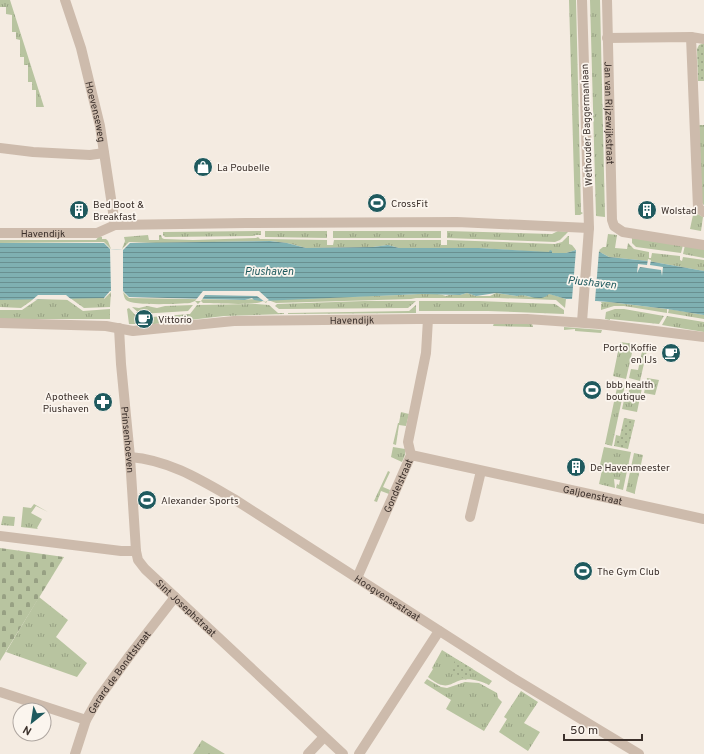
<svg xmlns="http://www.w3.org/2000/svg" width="704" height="754" font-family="Overpass,sans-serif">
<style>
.grass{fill:url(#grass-tufts)}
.cemetery{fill:url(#cemetery-stones)}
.park{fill:url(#park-dots)}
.water{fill:url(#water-rules)}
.pier{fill:#f4ebe1}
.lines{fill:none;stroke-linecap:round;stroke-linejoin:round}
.minor{stroke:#cdbbac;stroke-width:10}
.labels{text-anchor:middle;stroke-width:3.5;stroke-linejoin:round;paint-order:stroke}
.street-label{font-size:10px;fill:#3b302b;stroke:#fbf5ee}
.poi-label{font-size:10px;fill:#3b302b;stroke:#fbf5ee;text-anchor:start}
.water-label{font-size:11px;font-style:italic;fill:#1f5a5e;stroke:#fbf5ee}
</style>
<defs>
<pattern id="grass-tufts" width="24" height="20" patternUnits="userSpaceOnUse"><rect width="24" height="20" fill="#b8c4a0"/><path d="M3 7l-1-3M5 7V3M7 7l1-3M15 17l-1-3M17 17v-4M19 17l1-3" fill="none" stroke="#97a083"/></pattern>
<pattern id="cemetery-stones" width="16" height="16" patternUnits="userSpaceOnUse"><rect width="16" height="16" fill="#b8c4a0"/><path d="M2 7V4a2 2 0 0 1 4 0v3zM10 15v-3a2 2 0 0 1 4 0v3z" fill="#97a083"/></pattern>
<pattern id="park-dots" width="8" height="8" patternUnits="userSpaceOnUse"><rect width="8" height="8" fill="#b8c4a0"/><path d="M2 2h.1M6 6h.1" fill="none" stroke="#97a083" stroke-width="1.8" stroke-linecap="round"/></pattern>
<pattern id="water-rules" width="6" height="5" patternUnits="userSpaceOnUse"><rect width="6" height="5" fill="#7fb0b2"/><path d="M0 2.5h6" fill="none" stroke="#699091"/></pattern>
</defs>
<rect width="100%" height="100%" fill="#f4ebe1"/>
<path class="grass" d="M0,0H10L44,107H36V90H32V82H28V65H24V57H20V40L16,39V32H12V15L6,14V7H0Z
M569,0H576L581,212L583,213L580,215H575Z
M590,0H600L605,217L596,216Z
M699,125H704V205L702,203Z
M694,210L696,213L703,217L701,231L690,229Z
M261,231V235H256L253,236L165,237L163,235V232Z
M265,231H327V238L265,237Z
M333,231H441V238H333Z
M447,231L552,234L558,231L568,232L560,240L555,242L447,238Z
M608,234L617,235L615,248L627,249L628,243L634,249L649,252V258H651L652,253L680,256V260L682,261L683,257L704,260V271L648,261L609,257L598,251L603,247H606Z
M148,235L149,240H159V235H161L162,238L164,239L193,240L256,238L258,237L260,239H263L327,240V245H333L334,240H441V245H447V240L555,244L562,242L568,236H569V244L572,245L576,250L566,253H552L479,248H399L388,245L373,247L306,248L287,243L270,241L156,243L129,242L122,249L125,241L124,237Z
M99,236L102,237V239H106L108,241L111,249L104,242L0,243V240H96Z
M632,238L683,245L681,253L636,247L632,243Z
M685,245L704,249V258L683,254Z
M111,292L110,307L84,308L70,298H104V299Z
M123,292L129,298L245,300C253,298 260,301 268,300C312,298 356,296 400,295C416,295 431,291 446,296L449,295H460L467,293L476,296H490L496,293L517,296L520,294L530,297L550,294L566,299L565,308L556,300L498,298H416L411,299L276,303L268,300L266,303L263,301C256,306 215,303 203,303L201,301L198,304L195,301L190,303C178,304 132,306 126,300C124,298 124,295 123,292Z
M14,299H34L21,308L0,307V300Z
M38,299H66L83,311L110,309V319H0V310H22Z
M365,301H416L408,308L279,309L275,306L277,304Z
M419,301H479L555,304L564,310V314L488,311H419Z
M601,302H609L667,309V313L624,306H614L601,310Z
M256,304L269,305L278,313H284V314L224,316L155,324H129L127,309L129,308L138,318L190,314L197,305Z
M193,305L188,311L140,314L132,307L139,308L147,306L157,308L165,306Z
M416,305V313L288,314V313L409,311Z
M615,309H624L664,316L659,324L610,319V320L605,319L606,312Z
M669,309L704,315V319L668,313Z
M667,316L704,322V332L662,325Z
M494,323L532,324L533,327L493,326Z
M564,327L602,330L601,333L575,331V329L564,330Z
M620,342L634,344L626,379L613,376Z
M636,344L648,346L640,381L629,378L631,369L638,370L642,352L635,350Z
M647,378L659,380L655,395L644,393Z
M618,383L625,385L612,446L605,444Z
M630,386L642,388L637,412L622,409L624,400H627Z
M401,412L409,414L406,426L399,425L396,445L393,444L398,423H399Z
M393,447L405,449V455L402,462L391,457Z
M604,447L631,452L623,490L616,488L617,484L619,485L620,480L614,479L615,488L599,484L602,470L599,469Z
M634,453L643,455L635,492V494L626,491Z
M388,471L390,472L383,487L390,490L389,494L381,491L377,502L374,501Z
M34,504L48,512L36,506L31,513L42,519L37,528L38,529L21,527L23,507L31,508Z
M3,516L15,517L14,526L1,525Z
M39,597L68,620L56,637L87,663L77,677L6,652Z
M442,650L492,681L489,685C481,681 470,678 461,680C454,682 449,687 442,685C437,684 432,680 428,677L433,669L432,668Z
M427,679L441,687L447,688L465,682L479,683L497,693L498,698L502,702L484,731L446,709L451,700L424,683Z
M521,691L538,702L524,723L540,732L528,751L499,732L507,719L504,717Z
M202,740L225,754H193Z"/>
<path class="cemetery" d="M0,548L64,557L0,661Z"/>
<path class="park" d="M704,43V81H698L697,49L699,45Z
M624,418L635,420L628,449L614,446L616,435L620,436Z
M456,659L473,669L466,680L450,670Z"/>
<path class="water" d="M270,241L287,243L306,248L373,247L388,245L399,248H479L549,252L550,250L552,251V253H566L576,250L598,251L609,257L648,261L704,271V315L667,309L609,302L566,299L549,294C538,304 527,292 517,296L496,293L476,296L467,293L460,295L422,294L261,301L254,300L252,298L245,300L129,297L123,291H110L104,298L0,300V243H104L110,249L123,250L130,243Z"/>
<path class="pier" d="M575,248L600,250L599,251L595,301L601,302L602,304L566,301V299H572L576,250Z
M110,249L123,250V291H111Z
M648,259L651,260L650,265L663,267L662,276L661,270L640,267L637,273L638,264L647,265Z
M203,291H259L269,300L265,302L257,296L205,295L201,301H195Z
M38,295H66L72,300L37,299L31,301Z"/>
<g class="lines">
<g class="minor">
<path id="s1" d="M65,0L81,48L100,126L115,225"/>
<path id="s2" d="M607,0L612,220L614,226L623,232L704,245"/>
<path d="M691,37L698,208L704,212"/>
<path d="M607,38L691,37L704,39"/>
<path d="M0,148L33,152L90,155L104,153"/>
<path id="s3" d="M0,233H97L115,225L246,223L457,222L589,228"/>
<path d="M582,322L589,228L582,0"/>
<path id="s4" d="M0,323L106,326L133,331L234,321L417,319H527L599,324L704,337"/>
<path id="s5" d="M119,328L121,364L130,457L136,551L138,560L145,569L343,754"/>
<path id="s6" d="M411,455L704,519"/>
<path id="s7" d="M130,457C169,460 201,480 234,499L513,678L639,754"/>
<path d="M470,517L481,471"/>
<path d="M0,536L121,551H136"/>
<path id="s8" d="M357,578L411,455L408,442L426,353L428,319"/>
<path d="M0,692L86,720"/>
<path id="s9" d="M75,754L86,720L98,699L130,655L175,597"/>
<path d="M308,754L324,737"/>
<path d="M359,754L439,631"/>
</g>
</g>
<defs>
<symbol id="shop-disc" viewBox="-11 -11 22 22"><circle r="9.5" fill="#1f5a5e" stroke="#fbf5ee"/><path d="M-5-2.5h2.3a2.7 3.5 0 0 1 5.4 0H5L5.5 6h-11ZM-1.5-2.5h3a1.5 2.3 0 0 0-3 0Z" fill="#fff"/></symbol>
<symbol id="stadium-disc" viewBox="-11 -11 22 22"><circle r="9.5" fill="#1f5a5e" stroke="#fbf5ee"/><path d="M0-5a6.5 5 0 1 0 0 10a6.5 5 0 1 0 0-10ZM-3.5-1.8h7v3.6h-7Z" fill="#fff"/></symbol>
<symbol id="building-disc" viewBox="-11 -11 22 22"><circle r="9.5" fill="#1f5a5e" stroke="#fbf5ee"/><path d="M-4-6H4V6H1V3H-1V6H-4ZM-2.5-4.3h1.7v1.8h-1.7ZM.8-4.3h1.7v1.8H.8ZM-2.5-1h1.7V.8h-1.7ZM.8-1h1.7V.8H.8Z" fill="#fff"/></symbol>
<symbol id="cafe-disc" viewBox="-11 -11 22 22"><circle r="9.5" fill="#1f5a5e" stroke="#fbf5ee"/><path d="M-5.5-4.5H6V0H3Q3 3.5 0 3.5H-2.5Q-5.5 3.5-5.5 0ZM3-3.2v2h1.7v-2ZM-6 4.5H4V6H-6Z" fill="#fff"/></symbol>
<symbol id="pharmacy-disc" viewBox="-11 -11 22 22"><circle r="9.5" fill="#1f5a5e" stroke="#fbf5ee"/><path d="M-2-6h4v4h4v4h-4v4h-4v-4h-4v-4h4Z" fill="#fff"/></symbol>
</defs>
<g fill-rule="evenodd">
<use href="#shop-disc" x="192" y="156" width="22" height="22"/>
<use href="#stadium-disc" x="366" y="192" width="22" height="22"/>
<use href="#building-disc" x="68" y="199" width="22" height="22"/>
<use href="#building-disc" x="636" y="199" width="22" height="22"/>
<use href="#cafe-disc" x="133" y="308" width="22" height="22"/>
<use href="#cafe-disc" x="660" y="342" width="22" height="22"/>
<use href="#stadium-disc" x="581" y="379" width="22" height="22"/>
<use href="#pharmacy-disc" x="92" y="391" width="22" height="22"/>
<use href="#building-disc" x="565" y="456" width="22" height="22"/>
<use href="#stadium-disc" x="136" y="489" width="22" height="22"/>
<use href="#stadium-disc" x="572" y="560" width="22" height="22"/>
</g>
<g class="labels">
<g class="street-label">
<text dy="4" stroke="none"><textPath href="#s1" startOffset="116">Hoevenseweg</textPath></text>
<text dy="4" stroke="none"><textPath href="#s2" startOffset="113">Jan van Rijzewijkstraat</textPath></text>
<text transform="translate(586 125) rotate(-92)" y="4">Wethouder Baggermanlaan</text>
<text dy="4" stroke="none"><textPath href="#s3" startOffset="43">Havendijk</textPath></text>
<text dy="4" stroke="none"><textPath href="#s4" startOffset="353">Havendijk</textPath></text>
<text dy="4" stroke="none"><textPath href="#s5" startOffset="112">Prinsenhoeven</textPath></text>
<text dy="4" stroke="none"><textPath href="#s8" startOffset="101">Gondelstraat</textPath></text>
<text dy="4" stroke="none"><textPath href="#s6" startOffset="186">Galjoenstraat</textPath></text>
<text dy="4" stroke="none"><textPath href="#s7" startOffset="296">Hoogvensestraat</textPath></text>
<text dy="4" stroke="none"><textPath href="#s5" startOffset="301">Sint Josephstraat</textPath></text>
<text dy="4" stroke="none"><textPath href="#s9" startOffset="94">Gerard de Bondtstraat</textPath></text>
</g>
<g class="poi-label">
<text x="217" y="171">La Poubelle</text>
<text x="391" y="207">CrossFit</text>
<text x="93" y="208">Bed Boot &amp;<tspan x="93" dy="12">Breakfast</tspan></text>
<text x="661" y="214">Wolstad</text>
<text x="158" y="323">Vittorio</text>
<text x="657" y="351" text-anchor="end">Porto Koffie<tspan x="657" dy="12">en IJs</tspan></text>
<text x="606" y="388">bbb health<tspan x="606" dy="12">boutique</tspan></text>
<text x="89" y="400" text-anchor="end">Apotheek<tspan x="89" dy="12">Piushaven</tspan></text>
<text x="590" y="471">De Havenmeester</text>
<text x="161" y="504">Alexander Sports</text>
<text x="597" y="575">The Gym Club</text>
</g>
<g class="water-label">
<text x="269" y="275">Piushaven</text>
<text transform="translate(592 282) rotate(6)" y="4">Piushaven</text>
</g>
</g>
<g transform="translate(32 722) rotate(210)"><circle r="19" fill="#fbf5ee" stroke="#aea6a0"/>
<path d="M0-3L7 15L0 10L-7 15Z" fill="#1f5a5e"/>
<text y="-6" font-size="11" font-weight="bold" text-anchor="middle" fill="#3b302b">N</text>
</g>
<path d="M564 734v6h78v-6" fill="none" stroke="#3b302b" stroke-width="2"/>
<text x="570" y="734" font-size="12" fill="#3b302b" stroke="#fbf5ee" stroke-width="3" paint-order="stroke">50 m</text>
</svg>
